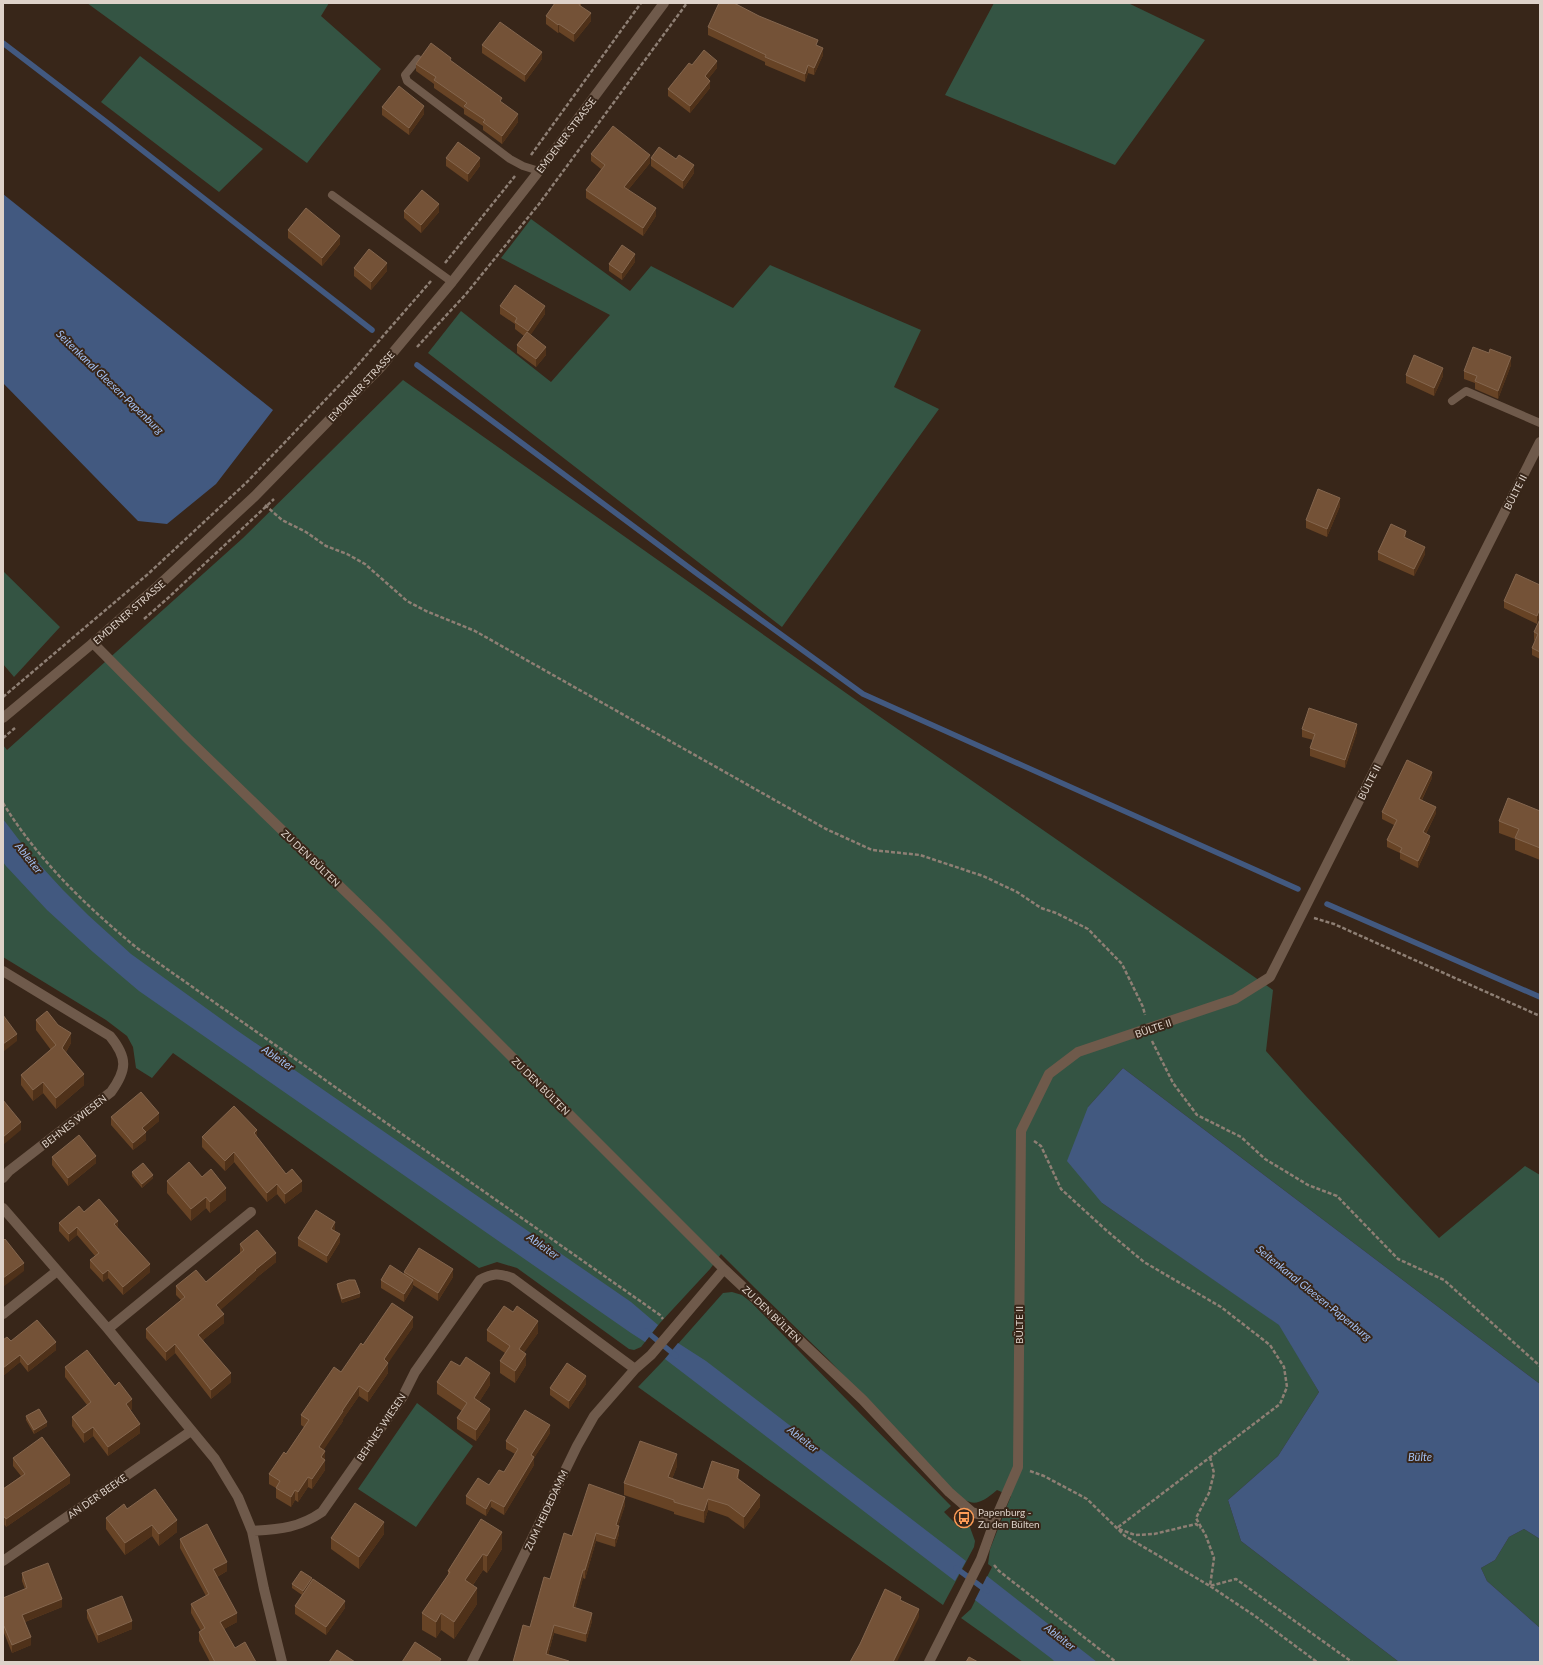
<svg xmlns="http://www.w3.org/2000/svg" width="1543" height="1665" font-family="Lato,sans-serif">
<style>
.green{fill:#345443}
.water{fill:#425980}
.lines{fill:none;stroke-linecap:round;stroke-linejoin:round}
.stream{stroke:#425980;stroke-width:5.5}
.path{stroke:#8e7f74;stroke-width:2.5;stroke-dasharray:4 2;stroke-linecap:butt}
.lane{stroke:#6f5a4b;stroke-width:8}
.street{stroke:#6f5a4b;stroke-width:10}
.secondary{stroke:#6f5a4b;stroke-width:10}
.wall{fill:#674325}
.shaded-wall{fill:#4f3119}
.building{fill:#745237;stroke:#84664e}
.labels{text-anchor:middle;stroke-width:4;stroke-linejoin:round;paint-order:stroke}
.street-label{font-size:10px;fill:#ded2c9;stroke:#382619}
.poi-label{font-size:10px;fill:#ded2c9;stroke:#382619;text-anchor:start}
.water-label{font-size:11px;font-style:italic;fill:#a2c0f3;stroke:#382619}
</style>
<rect width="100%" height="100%" fill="#382619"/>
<path class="green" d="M87,3H329L321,16L381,69L307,163Z
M994,3H1128L1205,40L1115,165L945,95Z
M140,56L263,149L219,192L101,102Z
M531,219L630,291L651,266L733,308L770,265L921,330L894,387L939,409L782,627L428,353L461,311L551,382L610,315L501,258Z
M403,380L863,705L1273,990L1266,1051L1305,1095L1439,1238L1525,1166L1540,1175V1384L1123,1068L1088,1107L1102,1203L1280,1325L1319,1392L1278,1456L1228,1500L1241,1541L1399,1662H1023L961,1618L971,1609L992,1567L988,1564L990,1549L1011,1496L997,1490C977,1507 971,1507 951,1489L828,1359L755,1288L721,1254L710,1269L660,1323L641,1347L634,1350L629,1349L517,1268L497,1262L479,1268L173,1053L152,1078L136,1068L133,1047L127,1036L106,1020L3,957V745L7,750L243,538Z
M3,571L60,627L14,677L3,664Z
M732,1292L742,1295L752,1303L951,1506L944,1512L961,1529L968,1522L975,1541L974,1547L943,1605L638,1387L662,1362L723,1293Z
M417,1403L473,1446L416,1527L358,1489Z
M1524,1529L1540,1539V1628L1487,1581L1481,1568L1495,1560L1509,1537Z"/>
<path class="water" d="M3,194L273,410L216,484L167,524L138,521L3,383Z
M3,819L29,853L63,890L88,915L131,954L235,1029L631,1302L658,1325L645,1342L631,1333L139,991L93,952L47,910L6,866L3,862Z
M1123,1068L1540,1384V1539L1524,1529L1509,1537L1495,1560L1481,1568L1487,1581L1540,1628V1662H1399L1241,1541L1228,1500L1278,1456L1319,1392L1279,1325L1102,1203L1067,1161L1088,1107Z
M678,1343L706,1361L966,1561L955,1581L665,1359Z
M987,1576L1097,1662H1055L1052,1659L975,1600Z"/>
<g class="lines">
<path class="stream" d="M3,43L105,121L372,330
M417,365L699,575L863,694L1298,889
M1327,904L1540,997
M646,1331L676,1356
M956,1568L987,1591"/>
<path class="path" d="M531,155L641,3
M445,263L515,176
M417,347L466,294L539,204L687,3
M265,505L282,520L306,532L326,546L347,554L365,564L407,601L426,611L475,631L826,829L872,850L920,855L983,876L1017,892L1041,908L1056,913L1088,929L1122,964L1143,1007L1145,1015
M144,619L168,598L274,499
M3,697L148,574L247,482L350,374L431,281
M3,738L15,728
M3,803C38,860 86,906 137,948L660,1315L663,1319
M1314,918L1334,924L1540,1016
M1152,1041L1173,1083L1197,1115L1241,1137L1265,1159L1308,1185L1337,1196L1398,1259L1444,1280L1540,1366
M1034,1141L1041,1146L1061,1189L1107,1231L1144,1262L1221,1307L1270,1345L1284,1367L1287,1387L1280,1404L1117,1528
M1210,1457L1214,1473L1209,1493L1196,1518L1206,1536L1214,1558L1210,1586L1255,1616L1317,1662
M1030,1471L1044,1476L1087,1499L1125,1536L1210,1586L1236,1579L1352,1662
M1119,1529L1135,1535L1154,1534L1196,1524L1201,1528
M994,1565L999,1571L1116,1662"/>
<path class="lane" d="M418,59L405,75L407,81L510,159L523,166L539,171
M332,195L452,282
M1452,401L1466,391L1540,423"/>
<path class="street" d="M93,643L188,739L381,926L724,1269L863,1400L949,1492L972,1512L995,1520
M3,971L110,1036C128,1058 127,1070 111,1092L9,1171L3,1178
M3,1208L108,1329L215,1459L238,1497L252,1531L264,1589L282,1662
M3,1314L57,1271
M108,1329L251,1212
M252,1531C280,1529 299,1528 322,1512L402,1398L415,1372L480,1280C493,1273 499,1273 512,1278L635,1369
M3,1561L191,1431
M472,1662L577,1446L594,1416L635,1369L651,1355L724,1269
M929,1662L981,1559L995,1520L1018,1467L1021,1131L1049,1074L1078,1052L1235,999L1270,977L1540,442"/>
<path class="secondary" d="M3,718L93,643L158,586L255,496L380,368L452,282L539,171L664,3"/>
</g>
<path class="wall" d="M581,3V6L591,21L574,42L559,32L558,33L546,24V16Z
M708,27L818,46L823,55L814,75L808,73L805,82L765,65V62L708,35Z
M482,45L542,59L525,82L482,53Z
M451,61L502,103L518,122L502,144L483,130V126L464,114V109L434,88V84L416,71V64Z
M692,65L717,68L708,79L710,88L690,113L668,96V89Z
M382,107L424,114L409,135L382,115Z
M591,154L650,163L628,190L656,216L643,236L586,198V190L601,169L591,161Z
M446,158L480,166L468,182L446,166Z
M651,158L676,159L694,173L683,189L651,166Z
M404,211L439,212L421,233L404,218Z
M288,230L340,244L322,266L288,238Z
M635,262L622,280L609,271V264Z
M354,268L387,271L371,290L354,276Z
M500,306L545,314L530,335L546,355L536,367L517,353V345L524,336L515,329V324L500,314Z
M1511,365L1498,399L1475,389V383L1464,379V371Z
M1406,375L1443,376L1434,396L1406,383Z
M1340,506L1327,537L1306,528V520Z
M1406,538L1425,554L1414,576L1378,560V552Z
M1540,585L1537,624L1504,608V601Z
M1540,619V659L1532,655V648L1535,641L1534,640V632Z
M1302,729L1357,732L1345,768L1310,756V748L1313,740L1302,737Z
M1432,778L1422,800L1436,813L1426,834L1430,842L1418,868L1400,859V853L1387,847V840L1394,825L1382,819V812Z
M1540,811V860L1515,850V839L1499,833V821Z
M36,1020L71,1043L66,1052L84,1085L56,1109L43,1093L33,1101L21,1085V1075L51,1050L36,1030Z
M111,1117L159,1121L146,1132V1140L133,1150L111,1125Z
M202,1137H257L286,1174L302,1191L285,1204L277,1194L267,1202L234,1162L225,1171L202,1147Z
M52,1157L96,1163L68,1186L52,1165Z
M132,1172L153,1178L142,1188L132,1176Z
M202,1177L226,1200L210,1213L206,1208L191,1221L167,1193V1181Z
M84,1212L118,1228L150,1272L123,1295L108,1278L103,1282L90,1268V1260L95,1256L77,1235L69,1242L59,1231V1223Z
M335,1230V1231L340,1242L327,1263L298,1246V1238Z
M240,1244L276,1262L256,1278V1279L220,1310L224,1323L203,1340L231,1382L211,1399L175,1353L166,1361L146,1338V1329L181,1300L176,1295V1286L206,1282L240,1253Z
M404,1272L453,1277L438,1301L413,1285V1287L404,1302L381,1288V1280L404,1274Z
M337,1284L360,1297L342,1303L337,1288Z
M413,1327L388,1362V1373L368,1402L359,1396L343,1419V1421L323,1450L325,1451V1470L312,1489L308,1487L298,1502L295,1500L291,1507L276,1498V1488L269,1484V1474L286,1454L304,1427L301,1425V1415L341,1372L363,1345Z
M487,1330L538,1333L524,1352L526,1365L515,1383L500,1373V1361L505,1353L487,1341Z
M3,1340L11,1341L56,1350L28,1372L20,1362L3,1376Z
M460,1366L490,1385L479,1402L490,1420L476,1441L457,1429V1418L462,1411L437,1394V1382Z
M65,1367L132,1409L130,1410L140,1433L108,1456L93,1436L84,1443L72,1426V1417L87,1405L65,1377Z
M586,1384L569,1409L550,1395V1388Z
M26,1416L47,1426L34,1434L26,1420Z
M550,1433L534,1458V1465L504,1515L491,1507L486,1516L466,1504V1496L489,1485L504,1472L515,1454L506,1449V1441Z
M13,1458L70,1483L6,1527L5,1525L3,1489L21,1476L13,1466Z
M677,1466L672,1479L703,1489L739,1480L760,1507L744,1529L728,1517L708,1510L704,1523L674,1514V1512L624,1495V1483Z
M625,1505L618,1526L619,1534L615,1547L596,1541L585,1579L583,1578L575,1608L592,1621L586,1642L554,1633L548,1655L569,1662H513L530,1627L550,1579L572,1536Z
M127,1509L177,1532L159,1546L152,1536L125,1555L106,1529V1518Z
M481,1519L502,1549L487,1573L483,1570L473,1585L477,1604L454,1639L441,1630L436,1638L422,1630V1613L448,1576V1571Z
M384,1534L359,1569L331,1549V1538Z
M180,1539L227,1571L217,1577L237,1622L224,1629L235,1648L256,1662H210L199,1641V1632L201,1631L191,1613V1604L206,1596L180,1548Z
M22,1573L62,1607L25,1622L31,1645L12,1653L4,1633L3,1598L25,1589L22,1581Z
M312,1581L345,1608L326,1635L295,1614V1606L302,1595L292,1588V1584Z
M87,1610L132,1629L98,1643L87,1618Z"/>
<path class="shaded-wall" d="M591,13V21L574,42V34Z
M559,24V32L558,33V25Z
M823,48V55L814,75V68Z
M542,52V59L525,82V75Z
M717,61V68L705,83V76Z
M808,65V73L805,82V74Z
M710,81V88L690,113V106Z
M424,106V114L409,135V128Z
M518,114V122L502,144V136Z
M650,155V163L624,195V187Z
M480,158V166L468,182V174Z
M694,165V173L683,189V181Z
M439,204V212L421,233V225Z
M656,208V216L643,236V228Z
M340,236V244L322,266V258Z
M635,254V262L622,280V273Z
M387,263V271L371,290V282Z
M545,306V314L528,339V331Z
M546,347V355L536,367V359Z
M1511,357V365L1498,399V391Z
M1443,368V376L1434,396V388Z
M1340,498V506L1327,537V529Z
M1406,531V539L1404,537Z
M1425,547V554L1414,576V569Z
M1540,608V616L1537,624V616Z
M1357,724V732L1345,768V760Z
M1432,772V778L1419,805V799Z
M1436,807V813L1423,839V832Z
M1430,836V842L1418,868V861Z
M71,1033V1043L62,1058V1048Z
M17,1034V1041L3,1052V1044Z
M84,1074V1085L56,1109V1098Z
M43,1082V1093L33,1101V1090Z
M159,1113V1121L146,1132V1140L133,1150V1143L142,1128Z
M21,1122V1130L3,1145V1137Z
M257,1130V1140L254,1133Z
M234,1152V1162L225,1171V1161Z
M96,1156V1163L68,1186V1178Z
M153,1175V1178L142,1188V1184Z
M302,1181V1191L285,1204V1194Z
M277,1184V1194L267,1202V1193Z
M226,1188V1200L210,1213V1202Z
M206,1197V1208L191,1221V1209Z
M118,1221V1229L114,1224Z
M335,1222V1230L331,1237V1229Z
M77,1227V1235L69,1242V1234Z
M340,1234V1242L327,1263V1256Z
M276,1253V1262L256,1278V1279L216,1314V1305L255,1270Z
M24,1263V1271L3,1287V1278Z
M150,1264V1272L123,1295V1287Z
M453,1269V1277L438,1301V1293Z
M108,1270V1278L103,1282V1274Z
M413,1280V1287L404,1302V1294Z
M360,1293V1297L342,1303V1299Z
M224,1314V1323L198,1344V1335Z
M413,1317V1327L384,1369V1359Z
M538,1321V1333L519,1360V1349Z
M56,1342V1350L28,1372V1365Z
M175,1344V1353L166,1361V1352Z
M526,1354V1365L515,1383V1371Z
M20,1355V1362L3,1376V1368Z
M388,1363V1373L368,1402V1392Z
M231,1373V1382L211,1399V1390Z
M490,1373V1385L474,1410V1398Z
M586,1376V1384L569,1409V1401Z
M359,1386V1396L343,1419V1421L319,1457V1447Z
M132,1399V1409L126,1414V1404Z
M490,1409V1420L476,1441V1430Z
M47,1422V1426L34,1434V1430Z
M140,1424V1433L108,1456V1447Z
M550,1425V1433L534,1458V1465L504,1515V1507L531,1455Z
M93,1427V1436L84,1443V1433Z
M325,1451V1470L312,1489V1479L321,1457Z
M677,1454V1466L668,1489V1477Z
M739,1470V1482L737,1478Z
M70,1475V1483L6,1527V1519Z
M308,1477V1487L298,1502V1492Z
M295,1490V1500L291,1507V1497Z
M760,1495V1507L744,1529V1517Z
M625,1497V1505L616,1533V1525Z
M708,1499V1510L704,1523V1511Z
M491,1500V1507L486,1516V1509Z
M5,1517V1525L3,1526V1518Z
M177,1520V1532L159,1546V1534Z
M384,1522V1534L359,1569V1557Z
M152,1525V1536L125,1555V1543Z
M619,1526V1534L615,1547V1539Z
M502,1532V1549L487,1573V1556Z
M596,1533V1541L585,1579V1570Z
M483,1554V1570L465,1596V1580Z
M227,1562V1571L213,1579V1569Z
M583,1570V1578L573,1616V1607Z
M312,1578V1582L303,1595V1591Z
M477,1588V1604L454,1639V1622Z
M62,1599V1607L22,1623V1615Z
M345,1601V1608L326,1635V1627Z
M919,1609V1617L897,1662H893Z
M237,1613V1622L220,1631V1622Z
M441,1613V1630L436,1638V1622Z
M592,1613V1621L586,1642V1634Z
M132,1621V1629L98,1643V1635Z
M554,1625V1633L546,1662V1654Z
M3,1626H4V1633L3,1634Z
M31,1637V1645L12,1653V1645Z"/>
<path class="building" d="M555,3H580L579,5L591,13L574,34L559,24L558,25L546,16Z
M719,3H734L759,16L818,40L816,45L823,48L814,68L808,65L805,74L765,57L766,55L708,27Z
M500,22L542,52L525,75L482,45Z
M431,43L451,58L450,60L502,98L500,101L518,114L502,136L483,122L485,120L464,106L467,103L434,80L436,77L416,64Z
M704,50L717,61L705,76L710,81L690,106L668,89L689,63L692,65Z
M399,86L424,106L409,128L382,107Z
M613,126L650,155L624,187L656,208L643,228L586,190L605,165L591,154Z
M458,142L480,158L468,174L446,158Z
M659,147L676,159L679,155L694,165L683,181L651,158Z
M422,190L439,204L421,225L404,211Z
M306,208L340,236L322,258L288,230Z
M622,245L635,254L622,273L609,264Z
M369,249L387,263L371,282L354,268Z
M515,285L545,306L528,331L515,322L517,318L500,306Z
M527,332L546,347L536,359L517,345Z
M1473,347L1489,353L1490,349L1511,357L1498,391L1475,381L1477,376L1464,371Z
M1414,355L1443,368L1434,388L1406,375Z
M1318,489L1340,498L1327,529L1306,520Z
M1391,524L1406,531L1404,537L1425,547L1414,569L1378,552Z
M1516,574L1540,585V608L1537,616L1504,601Z
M1540,619V652L1532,648L1538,634L1534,632Z
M1309,708L1357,724L1345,760L1310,748L1315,734L1302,729Z
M1407,760L1432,772L1419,799L1436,807L1423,832L1430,836L1418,861L1400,852L1402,848L1387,840L1397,820L1382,812Z
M1508,798L1540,811V848L1515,838L1519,829L1499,821Z
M47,1011L58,1025L71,1033L62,1048L84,1074L56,1098L43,1082L33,1090L21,1075L56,1045L36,1020Z
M3,1015L17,1034L3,1044Z
M141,1092L159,1113L142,1128L146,1132L133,1143L111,1117Z
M3,1100L21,1122L3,1137Z
M234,1106L257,1130L254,1133L286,1174L292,1169L302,1181L285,1194L277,1184L267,1193L234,1152L225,1161L202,1137Z
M79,1135L96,1156L68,1178L52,1157Z
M189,1162L202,1177L211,1169L226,1188L210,1202L206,1197L191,1209L167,1181Z
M143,1163L153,1175L142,1184L132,1172Z
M99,1199L118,1221L114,1224L150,1264L123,1287L108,1270L103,1274L90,1260L99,1253L77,1227L69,1234L59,1223L79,1206L84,1212Z
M316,1210L335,1222L331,1229L340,1234L327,1256L298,1238Z
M257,1230L276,1253L255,1270H256L216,1305L224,1314L198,1335L231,1373L211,1390L175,1344L166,1352L146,1329L185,1297L176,1286L196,1270L206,1282L244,1250L240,1244Z
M3,1239L4,1240L5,1239L24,1263L3,1278Z
M419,1248L453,1269L438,1293L404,1272Z
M390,1265L413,1280L404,1294L381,1280Z
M349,1280H355L360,1293L342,1299L337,1284Z
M392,1303L413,1317L384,1359L388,1363L368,1392L359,1386L342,1411H343L319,1447L325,1451L321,1457L325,1460L312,1479L308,1477L298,1492L295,1490L291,1497L276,1488L280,1481L269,1474L284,1452L286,1454L309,1420L301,1415L334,1367L341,1372L361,1343L363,1345Z
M504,1306L513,1312L517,1306L538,1321L519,1349L526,1354L515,1371L500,1361L510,1346L487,1330Z
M37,1320L56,1342L28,1365L20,1355L3,1368V1340L7,1337L11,1341Z
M87,1350L115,1386L119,1382L132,1399L126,1404L140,1424L108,1447L93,1427L84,1433L72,1417L91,1402L65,1367Z
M466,1357L490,1373L474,1398L490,1409L476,1430L457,1418L467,1403L437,1382L451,1361L460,1366Z
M567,1363L586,1376L569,1401L550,1388Z
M39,1409L47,1422L34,1430L26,1416Z
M525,1410L550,1425L531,1455L534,1457L504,1507L491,1500L486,1509L466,1496L478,1478L489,1485L499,1470L504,1472L518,1449L506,1441Z
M42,1437L70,1475L6,1519L5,1517L3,1518V1489L25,1474L13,1458Z
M640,1441L677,1454L668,1477L703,1489L712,1461L739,1470L737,1478L760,1495L744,1517L728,1505L708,1499L704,1511L674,1502V1500L624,1483Z
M589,1484L625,1497L616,1525L619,1526L615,1539L596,1533L585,1570H583L573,1607L592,1613L586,1634L554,1625L546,1654L569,1661V1662H513L523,1625L530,1627L544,1577L550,1579L564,1533L572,1536Z
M155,1489L177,1520L159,1534L152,1525L125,1543L106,1518L124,1504L127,1509Z
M355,1503L384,1522L359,1557L331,1538Z
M481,1519L502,1532L487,1556L483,1554L465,1580L477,1588L454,1622L441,1613L436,1622L422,1613L450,1572L448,1571Z
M207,1524L227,1562L213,1569L237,1613L220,1622L235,1648L245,1642L256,1662H215L199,1632L205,1628L191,1604L209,1594L180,1539Z
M48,1563L62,1599L22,1615L31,1637L12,1645L4,1626H3V1598L27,1588L22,1573Z
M301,1571L312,1578L303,1591L292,1584Z
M313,1579L345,1601L326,1627L295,1606Z
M885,1589L901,1597L900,1600L919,1609L893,1662H850L860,1644Z
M122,1596L132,1621L98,1635L87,1610Z
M415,1642L441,1659L439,1662H402Z
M337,1650L355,1662H329Z
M969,1657L978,1662H966Z"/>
<defs>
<symbol id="bus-ring" viewBox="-11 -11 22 22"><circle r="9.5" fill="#382619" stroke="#fd9c56" stroke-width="1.5"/><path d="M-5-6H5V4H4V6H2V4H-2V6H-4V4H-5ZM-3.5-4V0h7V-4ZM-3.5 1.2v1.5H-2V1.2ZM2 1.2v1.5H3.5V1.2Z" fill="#fd9c56"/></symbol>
</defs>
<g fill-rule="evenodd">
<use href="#bus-ring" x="953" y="1507" width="22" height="22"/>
</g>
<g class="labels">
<g class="street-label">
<text transform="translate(566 135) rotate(-53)" y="4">EMDENER STRASSE</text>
<text transform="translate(361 386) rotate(-47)" y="4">EMDENER STRASSE</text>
<text transform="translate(1515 492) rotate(-63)" y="4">BÜLTE II</text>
<text transform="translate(129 612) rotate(-41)" y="4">EMDENER STRASSE</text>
<text transform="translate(1369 782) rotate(-63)" y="4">BÜLTE II</text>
<text transform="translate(311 858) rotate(44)" y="4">ZU DEN BÜLTEN</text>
<text transform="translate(1153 1028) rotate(-19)" y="4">BÜLTE II</text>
<text transform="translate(541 1086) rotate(45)" y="4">ZU DEN BÜLTEN</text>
<text transform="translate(74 1121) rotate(-38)" y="4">BEHNES WIESEN</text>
<text transform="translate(772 1314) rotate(44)" y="4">ZU DEN BÜLTEN</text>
<text transform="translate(1019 1325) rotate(-90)" y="4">BÜLTE II</text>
<text transform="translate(381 1427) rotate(-56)" y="4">BEHNES WIESEN</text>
<text transform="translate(97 1496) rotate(-35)" y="4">AN DER BEEKE</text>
<text transform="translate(546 1510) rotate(-65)" y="4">ZUM HEIDEDAMM</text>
</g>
<g class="poi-label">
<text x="978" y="1516">Papenburg -<tspan x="978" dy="12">Zu den Bülten</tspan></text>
</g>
<g class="water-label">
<text transform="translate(110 382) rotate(44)" y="4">Seitenkanal Gleesen-Papenburg</text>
<text transform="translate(29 858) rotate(51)" y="4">Ableiter</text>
<text transform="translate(278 1058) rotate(34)" y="4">Ableiter</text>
<text transform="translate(543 1246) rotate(35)" y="4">Ableiter</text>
<text transform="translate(1314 1293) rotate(39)" y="4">Seitenkanal Gleesen-Papenburg</text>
<text transform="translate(803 1439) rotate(38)" y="4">Ableiter</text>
<text x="1420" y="1461">Bülte</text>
<text transform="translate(1060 1637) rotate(38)" y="4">Ableiter</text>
</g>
</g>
<rect width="1543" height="1665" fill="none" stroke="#ded2c9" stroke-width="8"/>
</svg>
